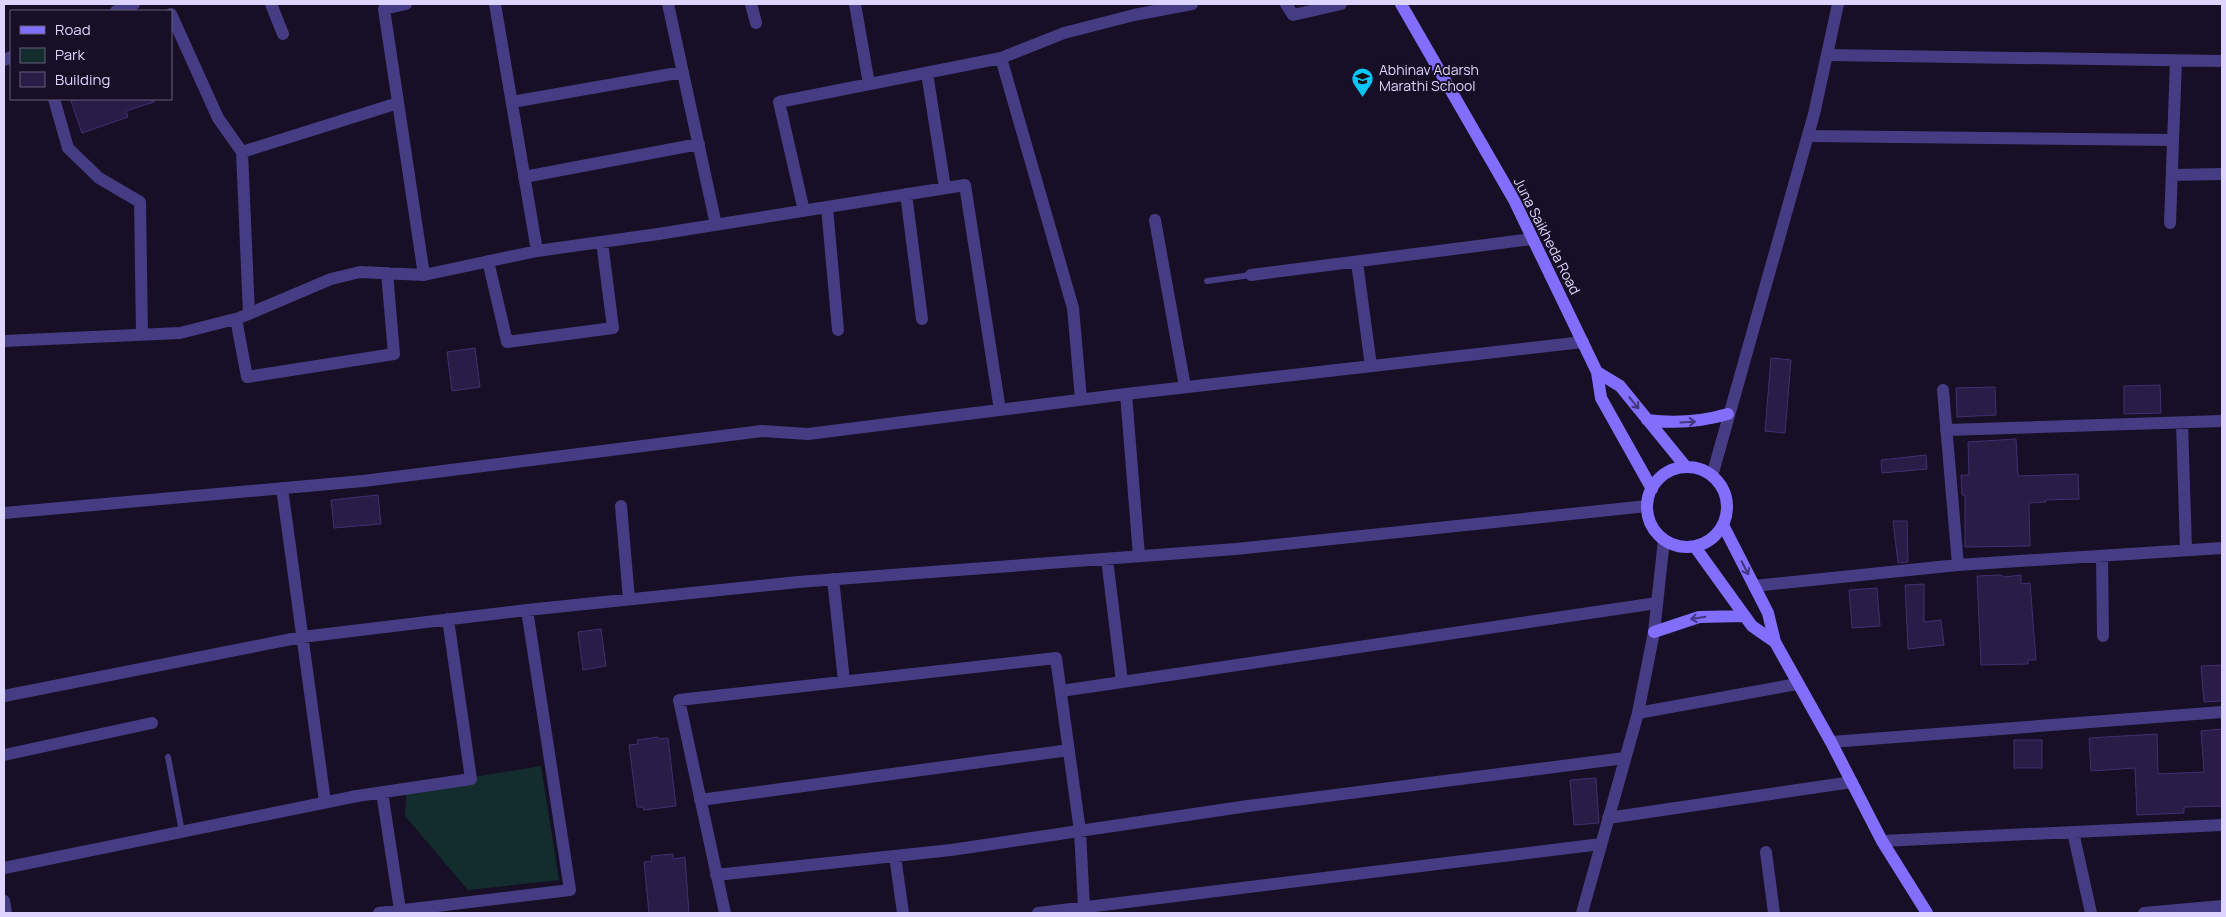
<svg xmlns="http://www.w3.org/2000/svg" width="2226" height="917" font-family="Manrope,sans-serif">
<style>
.green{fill:#132d2f}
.building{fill:#291c46;stroke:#432e71}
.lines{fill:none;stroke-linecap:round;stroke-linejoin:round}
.service{stroke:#463c83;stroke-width:6}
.minor{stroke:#463c83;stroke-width:12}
.tertiary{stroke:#463c83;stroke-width:12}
.secondary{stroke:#826efc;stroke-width:12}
.oneway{stroke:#41357b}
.labels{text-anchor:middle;stroke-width:4;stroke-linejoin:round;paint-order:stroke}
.poi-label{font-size:14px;fill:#ded5fe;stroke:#160f25;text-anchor:start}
.street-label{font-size:14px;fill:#ded5fe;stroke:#160f25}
</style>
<rect width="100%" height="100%" fill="#160f25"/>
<path class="green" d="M541,766L559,880L468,890L405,816L407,788Z"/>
<path class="building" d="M78,99H154V102L126,111L128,117L82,133L71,101Z
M475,348L480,387L452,391L447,352Z
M1771,358L1791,360L1785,433L1765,431Z
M2160,385L2161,413L2124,414V386Z
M1995,387L1996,415L1957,417L1956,388Z
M2016,439L2018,476L2078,474L2079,499L2046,500V502L2029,503L2030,546L1965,547V495H1962L1961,475H1969L1968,442Z
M1926,455L1927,469L1882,473L1881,460Z
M378,495L381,524L334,528L331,500Z
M1893,521H1907L1908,562L1898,563Z
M2001,575L2004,577L2021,575V584L2030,583L2036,660H2028V664L1981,665L1977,576Z
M1924,584V622L1941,620L1944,645L1908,649L1905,585Z
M1877,588L1880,626L1852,628L1849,590Z
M601,629L606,666L583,670L578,632Z
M2222,665V701L2204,702L2201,666Z
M2222,729V806L2184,807V813L2137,815L2135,768L2091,771L2089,738L2157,734L2158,774L2204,772L2201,731Z
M658,737V739L668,738L676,806L644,810L643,807H637L629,745L638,744L637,740Z
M2014,740H2042V768H2014Z
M1596,778L1599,823L1574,825L1570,780Z
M673,854V859L685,857L689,913H649L644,862L652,861L651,856Z"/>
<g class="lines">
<path class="service" d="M1207,281L1251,275
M168,757L182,832"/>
<path class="minor" d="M271,4L283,34
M406,4L384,9L424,275
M495,4L537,251
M668,4L716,225
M751,4L756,23
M855,4L869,84
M1286,4L1293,15L1341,4
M171,14L218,118L242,152
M1827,55L2222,61
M1001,58L1064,33L1134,15L1192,4
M927,73L945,188
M54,99L68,148L99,178L140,202L142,335
M512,102L683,72
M1808,136L2173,140
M2172,175L2222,174
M524,177L699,144
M906,194L922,319
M827,207L838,330
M804,211L779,102L1001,58L1073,308L1081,399
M1155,220L1185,387
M2170,223L2176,61
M488,261L507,342L613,328L602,242
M1357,262L1371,366
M1251,275L1532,239
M249,314L242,152L398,103
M236,319L247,377L394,354L387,273
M4,341L180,333L239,318L331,279L360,272L424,275L537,251L658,234L965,185L1000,410
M1943,390L1958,565
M1126,394L1583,342
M2182,423L2186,549
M1946,430L2222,421
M282,488L325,802
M621,506L629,599
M4,513L363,481L762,431L808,434L1126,394L1139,556
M2102,556L2103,636
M1107,559L1122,682
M833,579L844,681
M1754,586L1958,565L2222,548
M1061,691L1657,603
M4,696L302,637L527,610L798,582L1236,549L1647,506
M1638,713L1797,684
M1831,742L2222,712
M4,755L152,723
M382,792L400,910
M700,800L1069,750
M1608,818L1852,782
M2073,832L2091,913
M1882,841L2222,825
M1766,852L1774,913
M895,856L903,913
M4,868L357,796L471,779L448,619
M716,875L951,850L1248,806L1625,758
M379,913L570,890L527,610
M725,913L679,700L1056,658L1080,831L1084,907
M1038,913L1601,844
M2144,913L2222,906"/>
<path class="tertiary" d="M116,11L134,4
M4,60L11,57
M1712,476L1814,114L1838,4
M4,901L6,913
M1582,913L1638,713L1654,632L1664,540"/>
<path class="secondary" d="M1401,4L1514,200L1597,372L1601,398L1652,489
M1597,372L1620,386L1686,467
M1647,420C1676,424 1700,422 1728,414
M1647 507a40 40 0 1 1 80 0a40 40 0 1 1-80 0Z
M1723,525L1768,613L1775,642L1831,742L1882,841L1927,913
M1695,547L1752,626L1775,642
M1654,632L1699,617L1745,616"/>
</g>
<defs><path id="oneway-shaft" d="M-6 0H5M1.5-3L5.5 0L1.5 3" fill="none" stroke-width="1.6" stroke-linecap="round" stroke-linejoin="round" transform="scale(1.25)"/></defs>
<g class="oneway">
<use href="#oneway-shaft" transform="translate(1634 403) rotate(51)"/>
<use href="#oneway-shaft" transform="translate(1688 422) rotate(-3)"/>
<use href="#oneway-shaft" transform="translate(1745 568) rotate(63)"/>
<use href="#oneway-shaft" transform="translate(1698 618) rotate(170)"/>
</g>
<defs>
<symbol id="school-pin" viewBox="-11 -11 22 30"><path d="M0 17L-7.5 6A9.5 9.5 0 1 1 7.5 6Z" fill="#06c5f9" stroke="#160f25"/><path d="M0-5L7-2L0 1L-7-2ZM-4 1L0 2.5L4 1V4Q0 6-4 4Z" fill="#111"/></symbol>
</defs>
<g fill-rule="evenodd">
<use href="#school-pin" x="1350" y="66" width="25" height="34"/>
</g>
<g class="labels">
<g class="poi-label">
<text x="1379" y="75">Abhinav Adarsh<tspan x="1379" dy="16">Marathi School</tspan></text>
</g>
<g class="street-label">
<text transform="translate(1547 236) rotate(63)" y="5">Juna Saikheda Road</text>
</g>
</g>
<rect width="2226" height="917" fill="none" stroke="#ded5fe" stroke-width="10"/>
<rect x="10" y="10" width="162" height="90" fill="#160f25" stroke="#665e7c"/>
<rect x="20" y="26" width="25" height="8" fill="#826efc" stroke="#665e7c"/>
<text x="55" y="35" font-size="15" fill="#ded5fe">Road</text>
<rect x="20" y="48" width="25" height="15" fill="#132d2f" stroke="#665e7c"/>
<text x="55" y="60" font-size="15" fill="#ded5fe">Park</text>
<rect x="20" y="72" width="25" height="15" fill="#291c46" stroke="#665e7c"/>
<text x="55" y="85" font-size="15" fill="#ded5fe">Building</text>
</svg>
